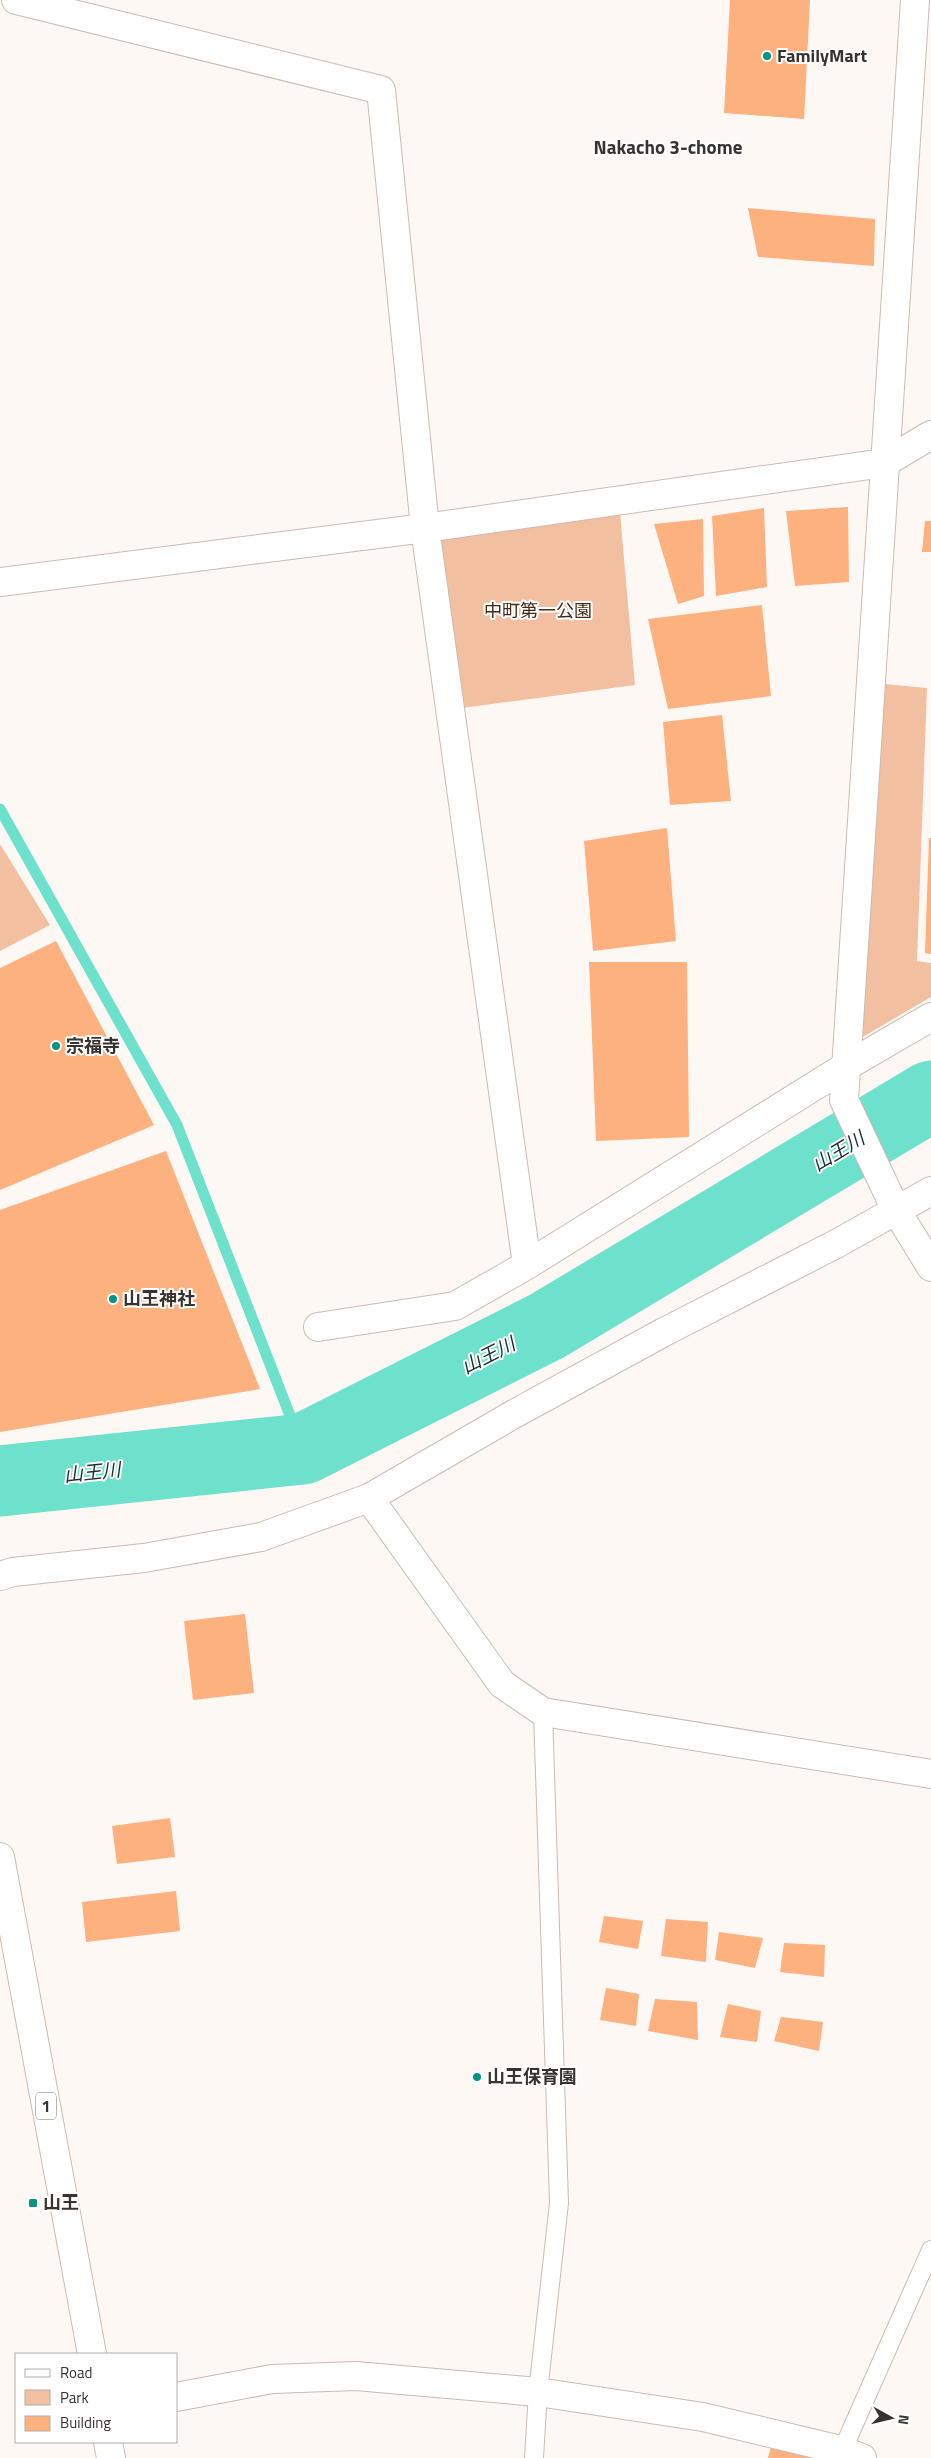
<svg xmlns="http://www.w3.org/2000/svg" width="931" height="2458" font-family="'Titillium Web','Noto Sans JP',sans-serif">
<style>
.green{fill:#f2c0a1}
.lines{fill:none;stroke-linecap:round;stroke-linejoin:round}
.stream{stroke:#6de1cc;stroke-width:11}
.river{stroke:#6de1cc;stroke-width:71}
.building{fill:#fdb17f}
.service-casing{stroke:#cabbb2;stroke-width:20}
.minor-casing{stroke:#cabbb2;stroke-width:30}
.tertiary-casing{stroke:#cabbb2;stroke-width:30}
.trunk-casing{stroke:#cabbb2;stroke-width:30}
.service{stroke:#fff;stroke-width:18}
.minor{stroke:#fff;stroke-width:28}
.tertiary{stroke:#fff;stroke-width:28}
.trunk{stroke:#fff;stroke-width:28}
.poi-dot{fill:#059582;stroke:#fff;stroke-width:2}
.labels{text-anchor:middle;stroke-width:4;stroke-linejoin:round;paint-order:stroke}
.shield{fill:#fff;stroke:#74706e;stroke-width:1}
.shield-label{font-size:16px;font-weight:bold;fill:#393330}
.poi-label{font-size:18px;font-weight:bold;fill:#393330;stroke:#fff;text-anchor:start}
.park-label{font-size:18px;fill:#462813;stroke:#fff}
.neighbourhood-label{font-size:19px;font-weight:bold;fill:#393330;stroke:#fff}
.water-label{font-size:19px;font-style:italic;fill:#1a2f2b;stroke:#fff}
</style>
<rect width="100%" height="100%" fill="#fef8f4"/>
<path class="green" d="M620,512L635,685L462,708L437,537Z
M885,684L927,688L917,961L931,963V997L861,1038Z
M0,844L50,925L0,951Z"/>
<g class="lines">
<path class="stream" d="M0,809L177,1125L303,1449"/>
<path class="river" d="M0,1481L303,1449L547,1326L931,1096"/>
</g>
<path class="building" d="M730,0H810L804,119L724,113Z
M748,208L875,219L874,266L758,257Z
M848,507L849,582L795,586L786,511Z
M764,508L767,587L716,596L712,516Z
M703,519L704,596L678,604L654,524Z
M925,521H931V552H922Z
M762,605L771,696L668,709L648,619Z
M722,715L731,801L670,805L663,722Z
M667,828L676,941L593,951L584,841Z
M929,838H931V954L925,953Z
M56,941L154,1125L0,1190V968Z
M589,962H687L689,1137L596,1141Z
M166,1151L260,1389L0,1432V1210Z
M245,1614L254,1693L193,1700L184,1621Z
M170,1818L175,1857L117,1864L112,1826Z
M176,1891L180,1931L86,1942L82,1902Z
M604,1916L643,1921L638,1949L599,1942Z
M666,1919L708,1922L706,1962L661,1956Z
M719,1932L763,1938L755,1968L715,1960Z
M784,1943L825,1945L824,1977L780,1972Z
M606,1988L639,1994L636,2026L600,2020Z
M655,1999L697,2002L698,2040L648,2031Z
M728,2004L761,2011L757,2042L720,2037Z
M781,2017L823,2022L819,2051L774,2041Z
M772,2443L828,2458H768Z"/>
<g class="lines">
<defs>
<path id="service" d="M534,2458L538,2392L559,2203L543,1712
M839,2458L931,2250"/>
<path id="minor" d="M16,0L381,90L425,528L527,1265
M0,582L425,528L884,463L931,435
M896,1210L931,1267
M318,1327L455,1306L527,1265L845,1067L931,1017
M369,1498L502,1684L543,1712L931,1774
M176,2397L272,2379L356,2376L538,2392L703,2417L841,2450L862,2458"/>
<path id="tertiary" d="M896,1210L844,1100L915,0
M0,1576L13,1572L144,1558L261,1537L369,1498L514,1414L664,1332L836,1244L931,1191"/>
<path id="trunk" d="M0,1857L92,2354
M108,2442L111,2458"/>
</defs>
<use href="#service" class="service-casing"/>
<use href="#minor" class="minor-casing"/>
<use href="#tertiary" class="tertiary-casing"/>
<use href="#trunk" class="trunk-casing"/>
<use href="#service" class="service"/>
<use href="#minor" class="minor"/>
<use href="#tertiary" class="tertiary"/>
<use href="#trunk" class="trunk"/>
</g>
<g class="poi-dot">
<circle cx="767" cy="56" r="5"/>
<circle cx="56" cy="1046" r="5"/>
<circle cx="113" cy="1299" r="5"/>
<circle cx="477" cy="2077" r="5"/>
<rect x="28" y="2198" width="10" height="10" rx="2.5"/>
</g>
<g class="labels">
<rect class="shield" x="36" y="2092.5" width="20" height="27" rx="4"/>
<g class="shield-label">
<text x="46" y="2112">1</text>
</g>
<g class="poi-label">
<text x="777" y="62">FamilyMart</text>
<text x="66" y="1052">宗福寺</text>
<text x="123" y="1305">山王神社</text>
<text x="487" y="2083">山王保育園</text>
<text x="43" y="2209">山王</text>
</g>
<g class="park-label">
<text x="538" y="617">中町第一公園</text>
</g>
<g class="neighbourhood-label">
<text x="668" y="154">Nakacho 3-chome</text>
</g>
<g class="water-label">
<text transform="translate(838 1151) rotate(-31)" y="7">山王川</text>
<text transform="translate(488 1355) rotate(-27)" y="7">山王川</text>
<text transform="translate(92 1472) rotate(-6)" y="7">山王川</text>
</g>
</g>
<rect x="15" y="2353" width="162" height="90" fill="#ffffff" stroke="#b0adac"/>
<rect x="25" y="2369" width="25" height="8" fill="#ffffff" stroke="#b0adac"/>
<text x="60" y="2378" font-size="15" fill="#393330">Road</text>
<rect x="25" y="2390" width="25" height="15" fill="#f2c0a1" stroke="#b0adac"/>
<text x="60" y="2403" font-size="15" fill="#393330">Park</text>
<rect x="25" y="2416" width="25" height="15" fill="#fdb17f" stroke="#b0adac"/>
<text x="60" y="2428" font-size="15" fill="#393330">Building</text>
<g transform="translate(891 2418) rotate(98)" stroke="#ffffff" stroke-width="4" paint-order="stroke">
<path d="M0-4L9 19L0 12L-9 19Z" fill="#393330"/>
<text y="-8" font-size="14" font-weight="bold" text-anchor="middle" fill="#393330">N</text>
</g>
</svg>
